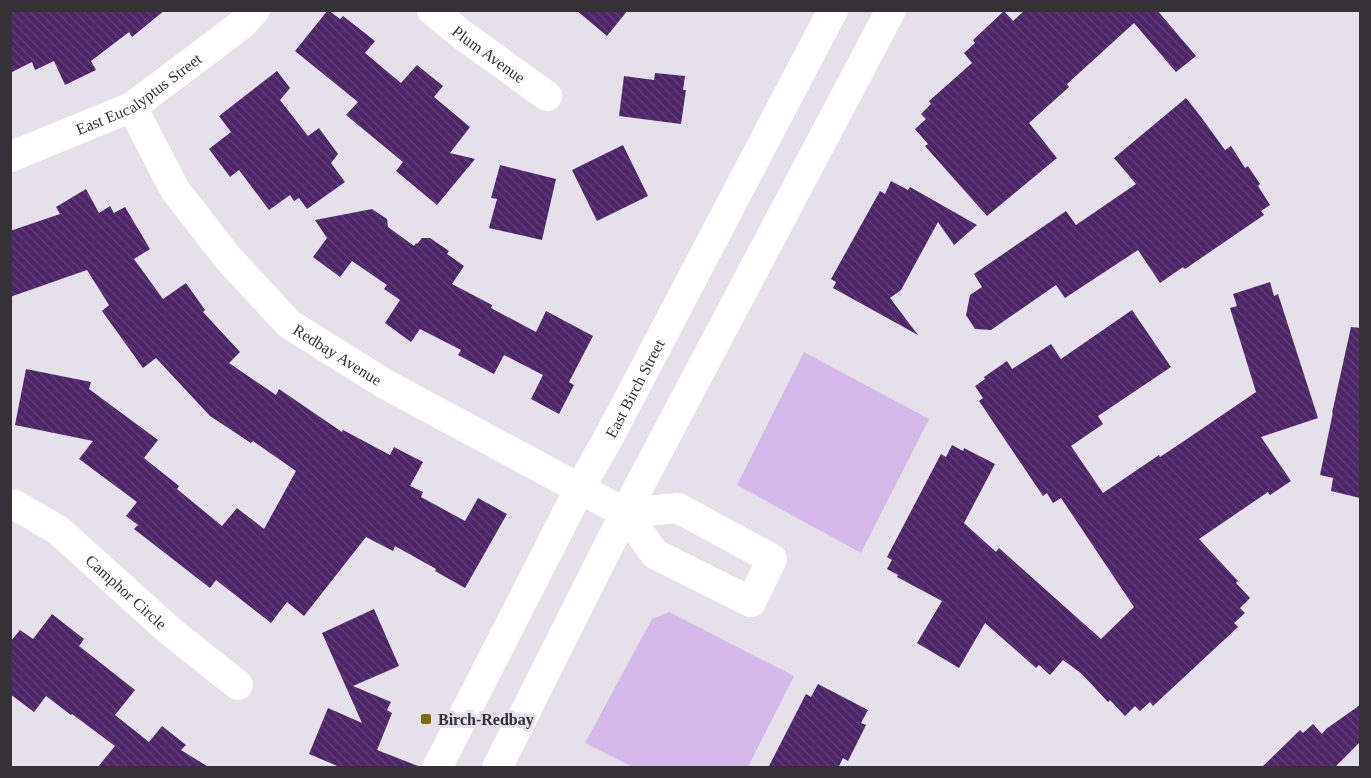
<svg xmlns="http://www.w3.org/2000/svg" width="1371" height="778" font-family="'Times New Roman',serif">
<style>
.green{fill:#d5b9ea}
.building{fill:url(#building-back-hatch)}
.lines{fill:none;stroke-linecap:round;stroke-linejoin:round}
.minor{stroke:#fff;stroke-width:30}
.poi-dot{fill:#7d6c07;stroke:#e5e0ea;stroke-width:2}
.labels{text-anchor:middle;stroke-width:6;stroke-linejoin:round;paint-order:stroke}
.street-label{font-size:16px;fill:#343236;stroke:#e5e0ea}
.poi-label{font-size:16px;font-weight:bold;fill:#343236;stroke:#e5e0ea;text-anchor:start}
</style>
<defs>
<pattern id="building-back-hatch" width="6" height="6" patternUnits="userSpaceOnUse" patternTransform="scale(1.5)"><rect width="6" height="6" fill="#4e2567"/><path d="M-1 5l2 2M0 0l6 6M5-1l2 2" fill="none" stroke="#5f3d75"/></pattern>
</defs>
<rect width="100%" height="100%" fill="#e5e0ea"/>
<path class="green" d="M804,352L929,419L861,553L737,485Z
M669,612L794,676L748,767H633L585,743L652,619Z"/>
<path class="building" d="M10,10H165L132,37L129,32L91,61L96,70L65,85L54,61L35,70L32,62L10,73Z
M328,10L340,19L343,16L375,41L365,53L401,83L417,65L443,86L434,97L470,127L450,153L475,159L437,205L396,171L403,162L346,115L358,102L295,51Z
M576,10H628L607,36Z
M1025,10H1157L1196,56L1176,72L1134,23L1067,84L1069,87L1029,123L1057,158L987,216L925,146L928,144L915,129L926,119L921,114L931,104L929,101L972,63L964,53L975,43L973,40L1004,11L1013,21Z
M277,71L290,88L280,100L308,136L319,128L338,154L331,163L345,182L307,209L299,198L294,201L290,195L269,210L239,170L230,177L209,149L231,132L219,116Z
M655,73L685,76L683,90H686L681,124L619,116L624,76L654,80Z
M1186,98L1201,117L1225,150L1231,146L1245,168L1248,166L1260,184L1258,186L1270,205L1261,211L1264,215L1185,269L1183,267L1160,283L1138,250L1065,298L1056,285L991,330L975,329L966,315L970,295L982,287L974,274L1066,211L1076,225L1136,184L1114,158Z
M623,145L648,196L597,221L572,170Z
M500,165L556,179L542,240L489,228L497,199L491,198Z
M891,181L908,190L910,187L977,225L954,245L938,222L901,290L890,298L918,335L833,288L836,282L831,279L880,191L885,194Z
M86,189L99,213L110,206L114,213L125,207L150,249L134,259L163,299L186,283L205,310L203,312L240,352L229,363L276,395L279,389L342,432L343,430L390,455L394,447L423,462L410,486L423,492L421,497L465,521L478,498L507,514L465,588L435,571L436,569L395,546L393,551L366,537L304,616L287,602L271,623L216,580L210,588L134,529L138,525L126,516L137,502L79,459L93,441L15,425L26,369L91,382L89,389L158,440L144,458L179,486L177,489L222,526L237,508L264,529L296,471L253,441L251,443L210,416L156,358L143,368L102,311L109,305L87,270L10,297V231L60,214L56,207Z
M372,209L387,219L388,227L414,246L416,243L417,244L422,238H430L449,251L447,254L464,266L452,284L492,305L491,308L536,332L546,311L593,336L569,382L574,385L559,414L531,399L543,375L504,355L494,374L458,355L461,350L420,329L411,342L385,323L400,300L384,289L387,285L352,261L340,277L313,257L327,238L315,220Z
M1270,282L1274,296L1278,294L1318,418L1261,437L1291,481L1270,495L1268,492L1199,539L1238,581L1236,583L1250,598L1240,608L1245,613L1234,623L1238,627L1153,706L1150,702L1140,711L1135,706L1125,716L1110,700L1108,702L1082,674L1063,660L1050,675L1039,665L1036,668L985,623L959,668L917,643L942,601L897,577L898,575L887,569L892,560L887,557L941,454L946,457L952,445L963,451L964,448L995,464L964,523L996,552L999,548L1101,639L1134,607L1061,498L1053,503L1047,493L1043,496L979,401L983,398L975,386L985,379L984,377L1007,361L1012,369L1051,344L1061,359L1132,310L1171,367L1098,416L1103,424L1071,446L1103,493L1159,455L1160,457L1187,439L1256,392L1230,308L1237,306L1233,294Z
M1351,327L1360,328V498L1331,491L1333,478L1320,475L1333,412L1332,413Z
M374,609L399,666L353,686L391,702L387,710L392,713L377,750L418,766V768H342L309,754L328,708L362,723L322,633Z
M52,614L84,639L79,646L135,690L115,715L149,742L162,726L186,745L181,750L210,768H97L115,746L72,714L71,715L46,696L34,712L10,694V642L20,630L33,639Z
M818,684L868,710L861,723L866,725L848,761L843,758L838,768H768L806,694L811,697Z
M1360,705V742L1334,768H1261L1300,730L1303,733L1313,724L1322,734L1326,729Z"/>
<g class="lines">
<g class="minor">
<path id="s1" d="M432,10L461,34L547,96"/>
<path id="s2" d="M132,107L175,190L228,258L289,324L385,384L625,513L655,554L751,602L772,559L678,508L625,513"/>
<path id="s3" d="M10,157L132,107L241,25L255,10"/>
<path id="s4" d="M10,506L15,505L58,530L170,631L238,685"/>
<path id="s5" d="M437,768L580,488L610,435L833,10"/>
<path d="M497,768L625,513L891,10"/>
</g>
</g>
<rect class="poi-dot" x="420" y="713" width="12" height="12" rx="3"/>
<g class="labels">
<g class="street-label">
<text dy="6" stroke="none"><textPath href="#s1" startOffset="72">Plum Avenue</textPath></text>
<text dy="6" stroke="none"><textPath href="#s3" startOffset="144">East Eucalyptus Street</textPath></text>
<text dy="6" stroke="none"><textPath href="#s2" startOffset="327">Redbay Avenue</textPath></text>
<text dy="6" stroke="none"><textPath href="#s5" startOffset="428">East Birch Street</textPath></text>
<text dy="6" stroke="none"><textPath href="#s4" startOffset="147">Camphor Circle</textPath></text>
</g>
<g class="poi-label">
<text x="438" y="725">Birch-Redbay</text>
</g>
</g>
<rect width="1371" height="778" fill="none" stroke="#343236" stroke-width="24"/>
</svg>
